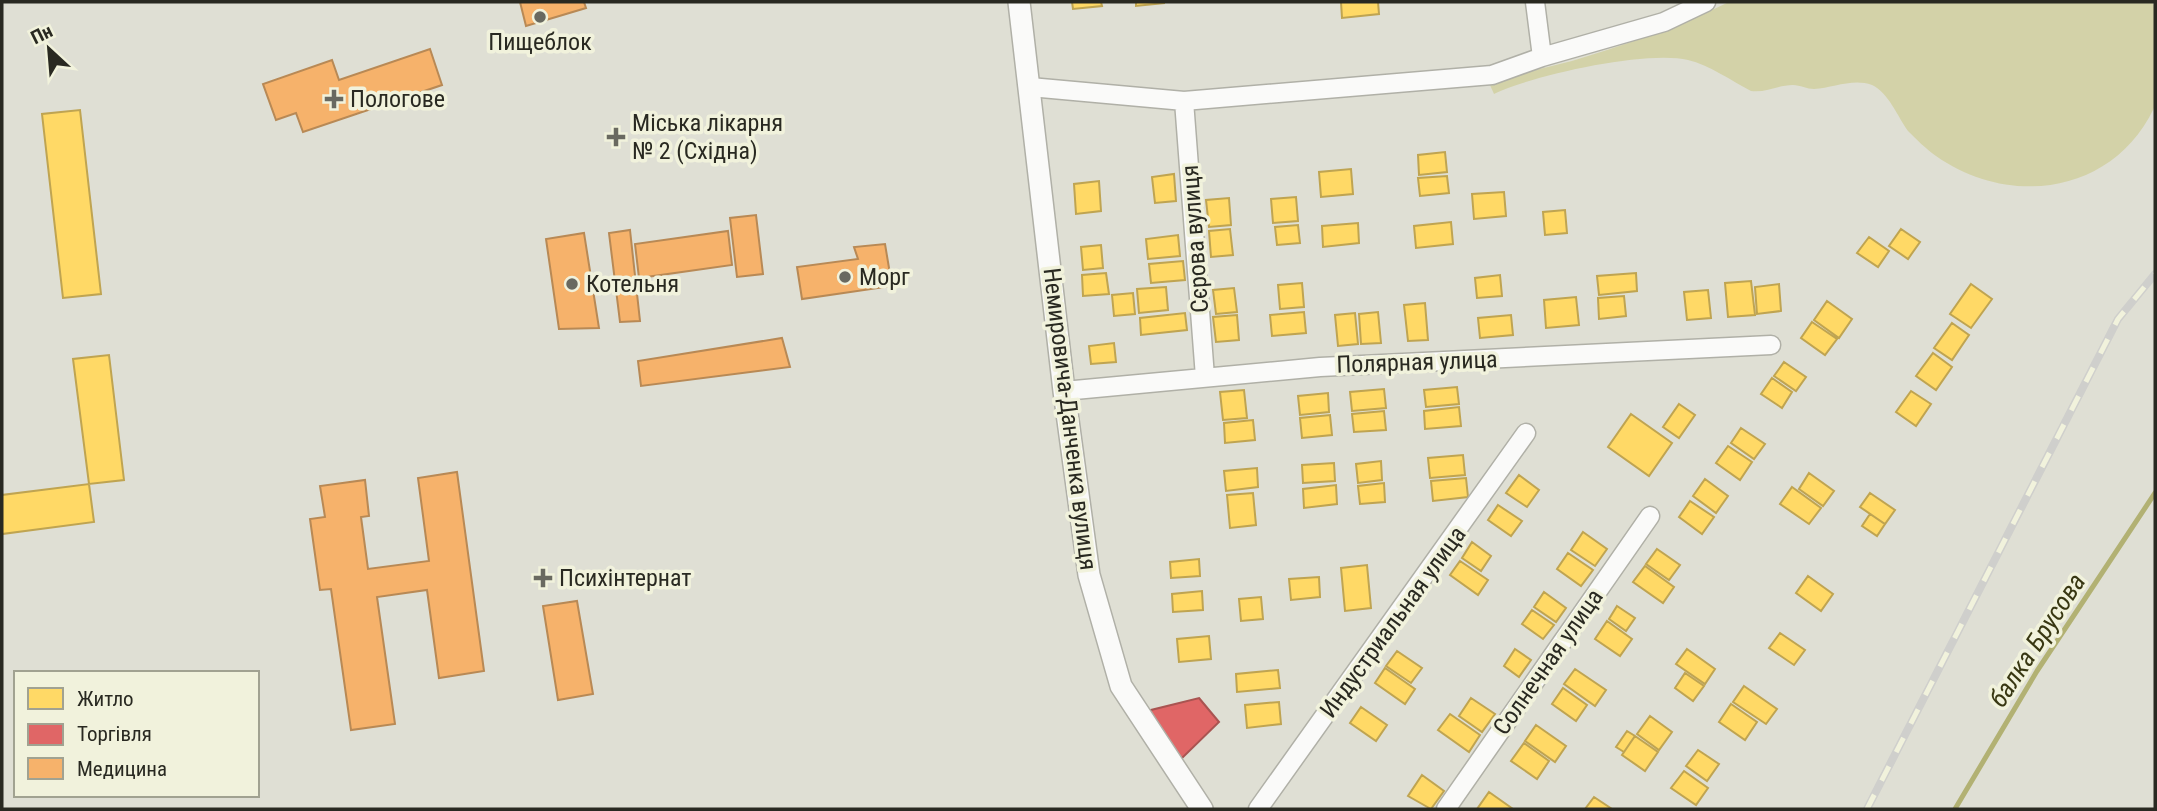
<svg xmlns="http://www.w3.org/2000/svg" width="2157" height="811" font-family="'Roboto Condensed',sans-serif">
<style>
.green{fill:#d3d2a8}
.homes{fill:#ffd966;stroke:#bfa451;stroke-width:2}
.shops{fill:#e06666;stroke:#a95451;stroke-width:2}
.health{fill:#f6b26b;stroke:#b88955;stroke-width:2}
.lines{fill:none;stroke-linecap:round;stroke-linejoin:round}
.stream{stroke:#b2b173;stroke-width:5}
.minor-casing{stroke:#b0b0a7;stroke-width:21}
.tertiary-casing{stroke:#b0b0a7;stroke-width:24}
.minor{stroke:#fafaf9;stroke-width:18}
.tertiary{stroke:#fafaf9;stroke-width:21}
.rail-casing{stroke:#cfcfcc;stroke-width:8}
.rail{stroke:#f1f2dc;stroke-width:5;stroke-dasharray:16;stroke-linecap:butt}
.poi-dot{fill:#696960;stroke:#f1f2dc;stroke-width:2.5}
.labels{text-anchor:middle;stroke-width:7;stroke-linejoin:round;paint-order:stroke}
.poi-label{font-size:24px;fill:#292921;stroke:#f1f2dc;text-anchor:start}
.street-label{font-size:24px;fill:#292921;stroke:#f1f2dc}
.water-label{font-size:26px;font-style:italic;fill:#383712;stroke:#f1f2dc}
</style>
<rect width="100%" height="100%" fill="#dfdfd4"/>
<path class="green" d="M1729,2H2152L2155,7C2155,26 2157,94 2154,108C2113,194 2010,208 1936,156C1926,149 1916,139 1908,131C1898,117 1888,92 1872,85C1853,78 1833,88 1814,89C1807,89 1800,85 1793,85C1778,85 1766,93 1751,91C1732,81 1709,65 1688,60C1647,50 1533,75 1494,94L1490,85C1522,71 1555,67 1588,56C1637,41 1684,24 1729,2Z"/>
<path class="homes" d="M1072,2H1101L1102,6L1073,9Z
M1136,2H1164V3L1136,6Z
M1341,2H1378L1379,14L1342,18Z
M80,110L101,294L63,298L42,114Z
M1445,152L1447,172L1419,175L1418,155Z
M1351,169L1353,194L1321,197L1319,172Z
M1174,174L1176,201L1155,203L1152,177Z
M1447,176L1449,193L1420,196L1418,178Z
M1099,181L1101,211L1076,214L1074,184Z
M1504,192L1506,216L1474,219L1472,194Z
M1296,197L1298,221L1273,223L1271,199Z
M1229,198L1231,225L1209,227L1206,200Z
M1565,210L1567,233L1545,235L1543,212Z
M1451,222L1453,244L1416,248L1414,226Z
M1358,223L1359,243L1323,247L1322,226Z
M1298,225L1300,243L1277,245L1275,227Z
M1230,229L1233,255L1211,257L1209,231Z
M1901,229L1920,242L1908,259L1889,246Z
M1178,235L1180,256L1148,259L1146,239Z
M1869,237L1889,251L1878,267L1857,253Z
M1101,245L1103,268L1083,270L1081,247Z
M1183,261L1185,280L1151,283L1149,264Z
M1106,273L1109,294L1083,296L1082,275Z
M1636,273L1637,291L1599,295L1597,276Z
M1500,275L1502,296L1477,298L1475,278Z
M1751,281L1755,315L1728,317L1725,283Z
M1302,283L1304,307L1280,309L1278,285Z
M1779,284L1781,311L1757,314L1755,287Z
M1971,284L1992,299L1971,328L1950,314Z
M1166,287L1168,310L1139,313L1137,289Z
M1234,288L1237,312L1216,314L1213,290Z
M1708,290L1711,318L1687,320L1684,292Z
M1133,293L1135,314L1114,316L1112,295Z
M1624,296L1626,316L1599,319L1598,298Z
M1576,297L1579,325L1546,328L1544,300Z
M1827,301L1852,319L1839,338L1814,320Z
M1425,303L1428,340L1408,341L1404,305Z
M1304,312L1306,333L1272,336L1270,315Z
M1378,312L1381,343L1361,344L1359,314Z
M1185,313L1187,330L1141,335L1140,318Z
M1355,313L1358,344L1338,346L1335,315Z
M1237,315L1239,340L1216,342L1213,317Z
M1511,315L1513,335L1480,338L1478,318Z
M1812,322L1837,339L1825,355L1801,338Z
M1952,323L1969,335L1952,360L1934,348Z
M1114,343L1116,362L1091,364L1089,346Z
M1933,353L1952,367L1936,390L1916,376Z
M109,355L124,480L89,484L73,359Z
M1784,362L1806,377L1796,391L1774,376Z
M1772,378L1792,392L1782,408L1761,394Z
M1457,387L1459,404L1426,407L1424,390Z
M1384,389L1386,408L1352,411L1350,392Z
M1244,390L1247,418L1223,420L1220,392Z
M1911,391L1931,404L1916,426L1896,412Z
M1328,393L1329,412L1300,415L1298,396Z
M1679,404L1695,415L1679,438L1663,427Z
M1459,407L1461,426L1425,429L1424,411Z
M1384,411L1386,430L1354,432L1352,414Z
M1631,414L1672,443L1649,476L1608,447Z
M1330,415L1332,435L1302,438L1300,418Z
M1253,420L1255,440L1225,443L1224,423Z
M1741,428L1765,444L1754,459L1731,443Z
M1728,446L1752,462L1740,480L1716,463Z
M1463,455L1465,475L1430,478L1428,458Z
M1381,461L1382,480L1358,483L1356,464Z
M1334,463L1335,481L1303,483L1302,465Z
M1257,468L1258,487L1226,491L1224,471Z
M1809,473L1834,491L1823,506L1799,489Z
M1519,475L1539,490L1527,507L1506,493Z
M1466,478L1468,497L1433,501L1431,481Z
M1705,479L1728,496L1716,513L1693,496Z
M1384,483L1385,502L1360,504L1358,486Z
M89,484L94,522L2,534V495Z
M1336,485L1337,504L1304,508L1303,489Z
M1792,487L1821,508L1809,524L1780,504Z
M1253,493L1256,525L1230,528L1227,495Z
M1870,493L1895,510L1885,524L1860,507Z
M1690,501L1714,517L1702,534L1679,517Z
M1498,505L1522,521L1511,536L1488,520Z
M1870,514L1885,524L1877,536L1862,526Z
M1583,532L1607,549L1595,566L1571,550Z
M1472,542L1491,556L1481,571L1462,558Z
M1657,549L1680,565L1669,580L1646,564Z
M1568,553L1593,570L1581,586L1557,569Z
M1199,559L1200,576L1171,578L1170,562Z
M1460,561L1488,580L1478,595L1450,575Z
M1367,565L1371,608L1345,611L1341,568Z
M1645,566L1674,587L1663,603L1633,582Z
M1808,576L1833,594L1821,611L1796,593Z
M1319,577L1320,597L1291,600L1289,579Z
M1202,591L1203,610L1173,612L1172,594Z
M1544,592L1566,608L1556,622L1534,607Z
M1261,597L1263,619L1241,621L1239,599Z
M1617,606L1635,618L1626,631L1609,619Z
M1532,610L1554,625L1543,639L1522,624Z
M1607,621L1632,639L1620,656L1595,639Z
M1780,633L1805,650L1794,665L1769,648Z
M1209,636L1211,659L1179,662L1177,639Z
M1515,649L1531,660L1519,677L1504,666Z
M1687,649L1715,669L1705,684L1676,664Z
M1397,651L1422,668L1411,683L1386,666Z
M1385,668L1415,689L1405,704L1375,683Z
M1575,669L1606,690L1595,706L1564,684Z
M1278,670L1280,688L1237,692L1236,674Z
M1685,673L1704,686L1693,701L1675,688Z
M1744,686L1777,709L1766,724L1733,702Z
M1563,688L1587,705L1576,721L1552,704Z
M1471,698L1495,714L1482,732L1459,716Z
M1279,702L1281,724L1247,728L1245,705Z
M1731,704L1757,722L1745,740L1719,722Z
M1361,707L1387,725L1376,741L1350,723Z
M1450,714L1480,735L1469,752L1438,730Z
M1650,716L1672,732L1659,750L1637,734Z
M1536,725L1566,746L1555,762L1525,741Z
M1627,731L1635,736L1624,752L1616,747Z
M1635,736L1658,752L1645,771L1622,755Z
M1524,743L1549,761L1537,779L1511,761Z
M1698,750L1719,764L1707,781L1686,766Z
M1684,771L1708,788L1696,805L1671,788Z
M1422,775L1444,791L1431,809L1408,796Z
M1489,792L1513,809H1477Z
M1594,797L1612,809H1585Z"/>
<path class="shops" d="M1199,698L1219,722L1178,762L1147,711Z"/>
<path class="health" d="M520,2H584L586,8L526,26Z
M430,49L442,85L303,132L296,113L276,120L263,84L332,60L339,80Z
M756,215L763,274L737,277L730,218Z
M630,230L640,321L620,322L609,233Z
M728,231L732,265L639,278L635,244Z
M584,233L599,328L559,329L546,239Z
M885,244L892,286L802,299L797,267L858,259L854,247Z
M782,338L790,367L641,386L638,361Z
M457,472L484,671L439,678L427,590L377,597L395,724L351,730L331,589L320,590L310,519L325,517L320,486L365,480L369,516L361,517L368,569L429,561L418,478Z
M577,601L593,694L558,700L543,606Z"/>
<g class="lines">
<path class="stream" d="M1955,809L2037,671L2155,493"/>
<defs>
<path id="minor" d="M1535,2L1542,57
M1030,87L1184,101L1492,75L1542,57L1664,22L1706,2
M1184,101L1205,377
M1064,391L1320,367L1771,345
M1258,809L1526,433
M1446,809L1650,516"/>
<path id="tertiary" d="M1019,2L1064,391L1089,575L1121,686L1202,809"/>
</defs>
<use href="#minor" class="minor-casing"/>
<use href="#tertiary" class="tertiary-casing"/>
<use href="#minor" class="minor"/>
<use href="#tertiary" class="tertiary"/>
<defs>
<path id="rail" d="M1867,809L2118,319L2155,274"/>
</defs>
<use href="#rail" class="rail-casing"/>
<use href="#rail" class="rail"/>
</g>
<g class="poi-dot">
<circle cx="540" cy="17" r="7"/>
<path d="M330.5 88.5h7v7h7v7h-7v7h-7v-7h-7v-7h7z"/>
<path d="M612.5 126.5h7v7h7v7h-7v7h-7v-7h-7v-7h7z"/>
<circle cx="845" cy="277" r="7"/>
<circle cx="572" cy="284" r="7"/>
<path d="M539.5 567.5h7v7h7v7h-7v7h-7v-7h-7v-7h7z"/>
</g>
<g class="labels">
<g class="poi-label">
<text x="540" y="50" text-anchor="middle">Пищеблок</text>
<text x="350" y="107">Пологове</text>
<text x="632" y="131">Міська лікарня<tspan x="632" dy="28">№ 2 (Східна)</tspan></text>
<text x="859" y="285">Морг</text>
<text x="586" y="292">Котельня</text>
<text x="559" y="586">Психінтернат</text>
</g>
<g class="street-label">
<text transform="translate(1195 239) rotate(-94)" y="8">Сєрова вулиця</text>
<text transform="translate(1417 362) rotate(-2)" y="8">Полярная улица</text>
<text transform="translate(1070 419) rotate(83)" y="8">Немировича-Данченка вулиця</text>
<text transform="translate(1393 622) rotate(-54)" y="8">Индустриальная улица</text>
<text transform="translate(1548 662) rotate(-55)" y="8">Солнечная улица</text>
</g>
<g class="water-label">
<text transform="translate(2037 640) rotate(-57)" y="9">балка Брусова</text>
</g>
</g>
<rect width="2157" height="811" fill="none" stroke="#292921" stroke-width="7"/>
<rect x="14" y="671" width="245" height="126" fill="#f1f2dc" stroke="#a1a291" stroke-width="2"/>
<rect x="28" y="688" width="35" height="21" fill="#ffd966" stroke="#a1a291" stroke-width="2"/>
<text x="77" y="706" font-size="21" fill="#292921">Житло</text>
<rect x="28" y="724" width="35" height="21" fill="#e06666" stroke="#a1a291" stroke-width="2"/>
<text x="77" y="741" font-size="21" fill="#292921">Торгівля</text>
<rect x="28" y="758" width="35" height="21" fill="#f6b26b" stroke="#a1a291" stroke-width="2"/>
<text x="77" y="776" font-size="21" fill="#292921">Медицина</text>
<g transform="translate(49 49) rotate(334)" stroke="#f1f2dc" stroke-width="5" paint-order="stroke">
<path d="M0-5L12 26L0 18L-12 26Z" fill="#292921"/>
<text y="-10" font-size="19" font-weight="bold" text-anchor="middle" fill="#292921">Пн</text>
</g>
</svg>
